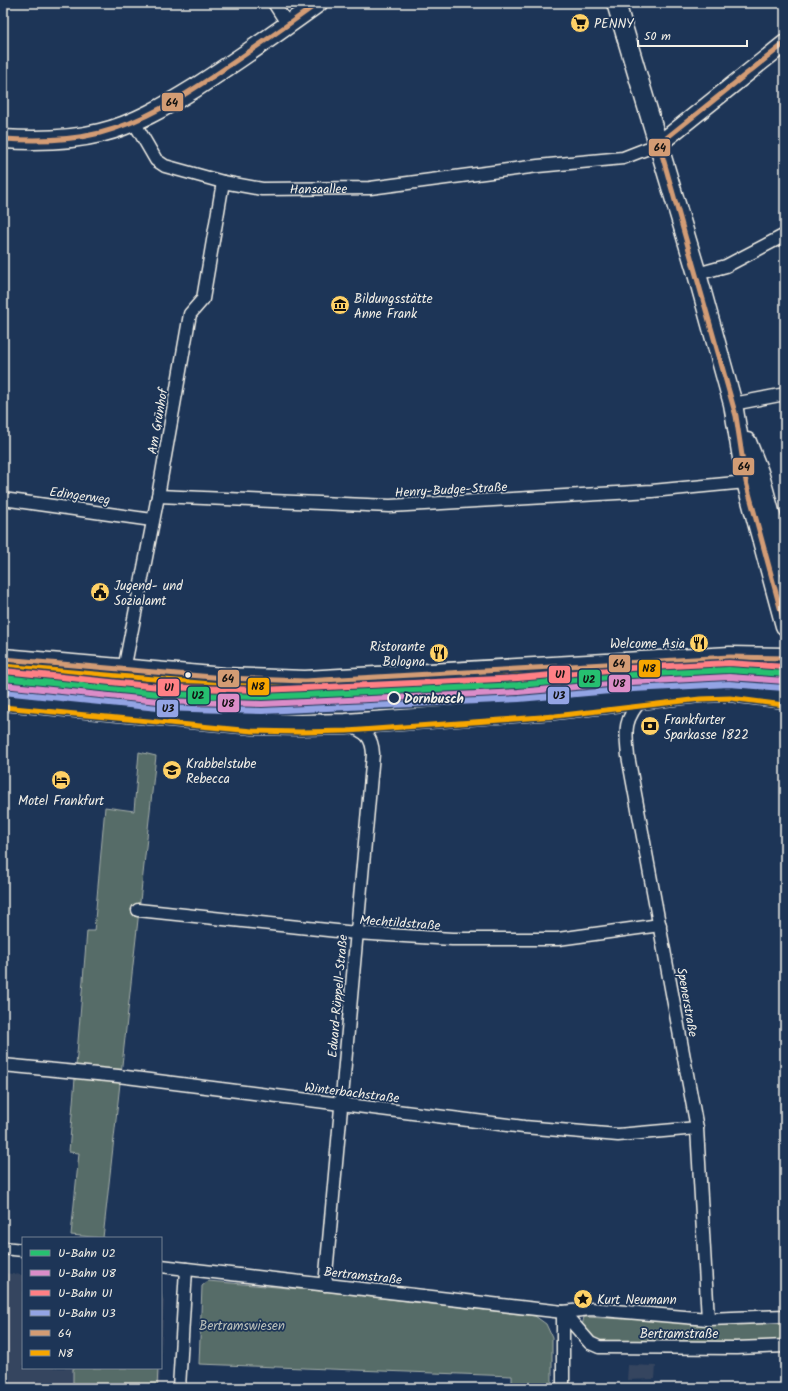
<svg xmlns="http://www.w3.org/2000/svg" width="788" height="1391" font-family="Kalam,sans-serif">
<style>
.built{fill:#34445f}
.green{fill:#566c68;stroke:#a5aea8}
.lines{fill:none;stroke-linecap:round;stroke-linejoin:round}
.minor-casing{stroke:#f4f1e8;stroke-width:15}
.tertiary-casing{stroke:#f4f1e8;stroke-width:19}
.secondary-casing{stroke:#f4f1e8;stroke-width:21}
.primary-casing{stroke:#f4f1e8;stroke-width:23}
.minor{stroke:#1d3557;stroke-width:12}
.tertiary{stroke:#1d3557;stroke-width:16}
.secondary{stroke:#1d3557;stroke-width:18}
.primary{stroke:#1d3557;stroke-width:20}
.bus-1-casing{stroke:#1d3557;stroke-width:8}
.bus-2-casing{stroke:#1d3557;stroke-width:8}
.bus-1{stroke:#d39c74;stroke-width:5}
.bus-2{stroke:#f7a600;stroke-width:5}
.metro-1-casing{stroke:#1d3557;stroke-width:9}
.metro-2-casing{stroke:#1d3557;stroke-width:9}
.metro-3-casing{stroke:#1d3557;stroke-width:9}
.metro-4-casing{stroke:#1d3557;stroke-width:9}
.metro-1{stroke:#26c070;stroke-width:6}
.metro-2{stroke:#db8dc8;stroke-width:6}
.metro-3{stroke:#ff8085;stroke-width:6}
.metro-4{stroke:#93a4e4;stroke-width:6}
.bus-dot{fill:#f4f1e8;stroke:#1d3557;stroke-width:1.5}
.stop-dot{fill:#1d3557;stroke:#f4f1e8;stroke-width:2}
.labels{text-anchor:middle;stroke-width:3.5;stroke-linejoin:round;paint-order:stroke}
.poi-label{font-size:13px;fill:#f4f1e8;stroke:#1d3557;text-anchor:start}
.street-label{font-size:13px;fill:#f4f1e8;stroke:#1d3557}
.stop-label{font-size:13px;font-weight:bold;fill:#f4f1e8;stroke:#1d3557;text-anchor:start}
.park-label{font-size:13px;fill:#bdc2bb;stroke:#1d3557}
.line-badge{stroke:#1d3557;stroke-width:1.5}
.pale-badge-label{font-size:11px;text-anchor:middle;font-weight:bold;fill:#111}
</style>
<rect width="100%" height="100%" fill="#1d3557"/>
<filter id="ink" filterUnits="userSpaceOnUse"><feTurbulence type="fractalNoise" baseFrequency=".025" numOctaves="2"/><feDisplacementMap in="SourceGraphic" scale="8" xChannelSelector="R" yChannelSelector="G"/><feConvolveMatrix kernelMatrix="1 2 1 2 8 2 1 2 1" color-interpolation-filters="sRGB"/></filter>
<g filter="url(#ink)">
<path class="built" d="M730,666L783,670L785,686L727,683L534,697V702L312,716L252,715L253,710L164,706L3,690V676L166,691L235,692L236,686L509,677L510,682Z
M3,1273L23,1275V1368H160L159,1388H3Z
M161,1291L164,1301L161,1355Z
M628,1365L656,1366L655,1379L627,1380Z"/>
<path class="green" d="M139,752L156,756L103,1238L71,1235L79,1153L69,1152L87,931H94L105,807L134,811Z
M208,1281L322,1291L535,1316L546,1324L552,1337V1388H512V1376L199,1364L202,1286Z
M584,1317L709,1323L785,1322V1341L733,1343L595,1341L582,1326Z
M73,1368H158L157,1388H73Z"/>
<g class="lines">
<defs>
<g id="minor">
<path d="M274,3L288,25"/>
<path id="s1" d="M134,122L156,160L165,166L223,182L262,189L370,188L538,166L623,158L659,144"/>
<path d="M697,274L726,266L785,235"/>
<path d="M733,404L785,394"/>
<path d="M158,496L390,506L652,491L746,482"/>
<path d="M3,499L152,520"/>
<path d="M124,670L158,496L190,314L203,299L223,182"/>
<path d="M643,698C624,719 625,729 628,756L697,1128L708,1319"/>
<path d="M138,910L356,933L452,939H558L660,925"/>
<path d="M3,1065L118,1076L524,1127L618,1135L697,1128"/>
<path d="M3,1248L23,1250"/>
<path d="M161,1266L563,1312L591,1309L708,1319L785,1316"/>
<path d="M325,1285L373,754C372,736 366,733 351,726"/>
<path d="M563,1312L590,1343L599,1347L736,1348L785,1346"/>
<path d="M563,1312V1388"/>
<path d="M179,1388L186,1269"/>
</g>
<path id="tertiary" d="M659,144L785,43"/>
<path id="secondary" d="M616,3L697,274L733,404L746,482L785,626
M3,139C35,141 68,141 100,133C134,125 166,106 195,88C237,61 278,32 318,3
M747,442L759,472L785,566"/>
<path id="primary" d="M3,659L224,678L305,681L730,657L785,658
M3,700L253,724L301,725L346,724L554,709L699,692L730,691L785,698"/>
</defs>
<use href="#minor" class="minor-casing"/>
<use href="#tertiary" class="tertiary-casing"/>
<use href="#secondary" class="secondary-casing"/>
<use href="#primary" class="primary-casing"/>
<use href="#minor" class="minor"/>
<use href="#tertiary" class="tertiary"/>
<use href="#secondary" class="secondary"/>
<use href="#primary" class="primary"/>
<defs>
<path id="bus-1" d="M785,43L659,144L736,416L746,482L785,626
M3,139C35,141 68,141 100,133C143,122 182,97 218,73C252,50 285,27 318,3
M3,659L224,678L305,681L730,657L785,658"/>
<path id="bus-2" d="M3,666L223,685L305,688L730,664L785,665
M3,707L252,731L301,732L347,731L555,716L700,699L730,698L784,705"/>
</defs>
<use href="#bus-1" class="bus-1-casing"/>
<use href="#bus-2" class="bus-2-casing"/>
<use href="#bus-1" class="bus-1"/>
<use href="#bus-2" class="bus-2"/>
<defs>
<path id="metro-1" d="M3,678L159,694L262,697L518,685L632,675L729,670L785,674"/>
<path id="metro-2" d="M3,685L158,701L262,704L518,692L632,682L729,677L785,681"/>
<path id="metro-3" d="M4,671L159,687L262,690L518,678L631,668L729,663L785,667"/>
<path id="metro-4" d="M3,692L158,708L262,711L519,699L633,689L729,684L784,688"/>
</defs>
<use href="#metro-1" class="metro-1-casing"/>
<use href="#metro-2" class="metro-2-casing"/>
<use href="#metro-3" class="metro-3-casing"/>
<use href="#metro-4" class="metro-4-casing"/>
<use href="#metro-1" class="metro-1"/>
<use href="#metro-2" class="metro-2"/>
<use href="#metro-3" class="metro-3"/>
<use href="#metro-4" class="metro-4"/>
</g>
</g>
<defs>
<symbol id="supermarket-disc" viewBox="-11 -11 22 22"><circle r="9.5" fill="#ffd166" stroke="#1d3557"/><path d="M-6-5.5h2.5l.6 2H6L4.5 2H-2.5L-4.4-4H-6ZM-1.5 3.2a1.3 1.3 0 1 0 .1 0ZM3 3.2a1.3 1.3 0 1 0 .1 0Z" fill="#111"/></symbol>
<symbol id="museum-disc" viewBox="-11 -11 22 22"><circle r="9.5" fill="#ffd166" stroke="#1d3557"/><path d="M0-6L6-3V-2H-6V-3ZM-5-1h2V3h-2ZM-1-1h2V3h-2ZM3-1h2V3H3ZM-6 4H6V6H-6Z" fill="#111"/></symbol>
<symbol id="civic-disc" viewBox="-11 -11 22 22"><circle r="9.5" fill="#ffd166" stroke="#1d3557"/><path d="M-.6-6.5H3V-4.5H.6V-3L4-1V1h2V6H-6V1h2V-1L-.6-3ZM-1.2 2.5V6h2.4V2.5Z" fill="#111"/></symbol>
<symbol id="restaurant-disc" viewBox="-11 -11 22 22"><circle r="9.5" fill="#ffd166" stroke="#1d3557"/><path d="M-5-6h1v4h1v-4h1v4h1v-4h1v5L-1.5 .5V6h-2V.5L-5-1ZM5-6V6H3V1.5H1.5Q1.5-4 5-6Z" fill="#111"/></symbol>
<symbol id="bank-disc" viewBox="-11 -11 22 22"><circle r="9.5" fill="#ffd166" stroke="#1d3557"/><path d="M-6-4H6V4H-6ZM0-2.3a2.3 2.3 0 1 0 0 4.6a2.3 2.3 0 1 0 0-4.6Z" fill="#111"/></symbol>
<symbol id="school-disc" viewBox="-11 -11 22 22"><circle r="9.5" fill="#ffd166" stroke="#1d3557"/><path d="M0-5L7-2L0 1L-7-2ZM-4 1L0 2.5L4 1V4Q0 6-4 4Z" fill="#111"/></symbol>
<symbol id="hotel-disc" viewBox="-11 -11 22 22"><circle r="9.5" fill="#ffd166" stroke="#1d3557"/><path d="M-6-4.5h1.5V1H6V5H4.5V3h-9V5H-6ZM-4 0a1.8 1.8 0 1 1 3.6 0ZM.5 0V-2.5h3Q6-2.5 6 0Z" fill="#111"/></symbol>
<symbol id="sight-disc" viewBox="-11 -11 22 22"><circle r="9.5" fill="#ffd166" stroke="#1d3557"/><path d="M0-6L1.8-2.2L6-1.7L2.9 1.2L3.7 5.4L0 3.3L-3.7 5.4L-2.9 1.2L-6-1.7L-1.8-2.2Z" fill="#111"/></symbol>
</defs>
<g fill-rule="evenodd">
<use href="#supermarket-disc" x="569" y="12" width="22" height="22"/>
<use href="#museum-disc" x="329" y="294" width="22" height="22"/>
<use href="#civic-disc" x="89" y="581" width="22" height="22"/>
<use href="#restaurant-disc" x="688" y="632" width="22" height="22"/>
<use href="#restaurant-disc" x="428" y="642" width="22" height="22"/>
<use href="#bank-disc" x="639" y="715" width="22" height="22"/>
<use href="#school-disc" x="161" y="759" width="22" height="22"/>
<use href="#hotel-disc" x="50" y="769" width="22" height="22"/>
<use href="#sight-disc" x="572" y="1288" width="22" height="22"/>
</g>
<circle class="bus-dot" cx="188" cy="675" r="3.5"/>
<circle class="stop-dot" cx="394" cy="698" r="6"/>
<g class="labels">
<g class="poi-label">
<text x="594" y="28">PENNY</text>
<text x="354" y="303">Bildungsstätte<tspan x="354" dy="15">Anne Frank</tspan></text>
<text x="114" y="590">Jugend- und<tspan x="114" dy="15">Sozialamt</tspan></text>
<text x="685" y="648" text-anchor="end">Welcome Asia</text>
<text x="425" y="651" text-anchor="end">Ristorante<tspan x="425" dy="15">Bologna</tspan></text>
<text x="664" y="724">Frankfurter<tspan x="664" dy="15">Sparkasse 1822</tspan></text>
<text x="186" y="768">Krabbelstube<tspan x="186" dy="15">Rebecca</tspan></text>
<text x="61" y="805" text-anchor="middle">Motel Frankfurt</text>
<text x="597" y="1304">Kurt Neumann</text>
</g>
<g class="street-label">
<text dy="5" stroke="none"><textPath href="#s1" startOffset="211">Hansaallee</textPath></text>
<text transform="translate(157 421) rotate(-80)" y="5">Am Grünhof</text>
<text transform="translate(451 489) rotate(-3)" y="5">Henry-Budge-Straße</text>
<text transform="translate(80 495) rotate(8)" y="5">Edingerweg</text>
<text transform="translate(400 922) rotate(4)" y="5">Mechtildstraße</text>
<text transform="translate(337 996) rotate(-85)" y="5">Eduard-Rüppell-Straße</text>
<text transform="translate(688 1002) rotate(80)" y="5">Spenerstraße</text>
<text transform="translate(352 1092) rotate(7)" y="5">Winterbachstraße</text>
<text transform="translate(363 1275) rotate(6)" y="5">Bertramstraße</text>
<text x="679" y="1338">Bertramstraße</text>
</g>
<g class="stop-label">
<text x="404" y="703">Dornbusch</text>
</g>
<g class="park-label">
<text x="242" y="1330">Bertramswiesen</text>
</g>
</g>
<g class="line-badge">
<rect x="161" y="92" width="23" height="20" rx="4" fill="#d39c74"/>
<rect x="648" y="138" width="23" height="19" rx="4" fill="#d39c74"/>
<rect x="732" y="457" width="23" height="19" rx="4" fill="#d39c74"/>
<rect x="608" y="654" width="23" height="19" rx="4" fill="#d39c74"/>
<rect x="638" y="659" width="23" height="19" rx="4" fill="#f7a600"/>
<rect x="548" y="665" width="23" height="19" rx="4" fill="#ff8085"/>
<rect x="217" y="669" width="23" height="19" rx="4" fill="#d39c74"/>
<rect x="578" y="669" width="23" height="19" rx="4" fill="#26c070"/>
<rect x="608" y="674" width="23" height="19" rx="4" fill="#db8dc8"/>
<rect x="247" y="677" width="23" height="19" rx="4" fill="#f7a600"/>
<rect x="157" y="678" width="23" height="19" rx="4" fill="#ff8085"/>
<rect x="187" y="686" width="23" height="19" rx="4" fill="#26c070"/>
<rect x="547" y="686" width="23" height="19" rx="4" fill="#93a4e4"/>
<rect x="217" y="693" width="23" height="20" rx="4" fill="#db8dc8"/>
<rect x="156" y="699" width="23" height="19" rx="4" fill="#93a4e4"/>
</g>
<g class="pale-badge-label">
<text x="172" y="106">64</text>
<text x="660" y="151">64</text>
<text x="744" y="470">64</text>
<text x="619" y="667">64</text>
<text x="649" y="672">N8</text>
<text x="560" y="678">U1</text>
<text x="228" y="682">64</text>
<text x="589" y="683">U2</text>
<text x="619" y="687">U8</text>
<text x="258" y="690">N8</text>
<text x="169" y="691">U1</text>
<text x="198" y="699">U2</text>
<text x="559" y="699">U3</text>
<text x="228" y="707">U8</text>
<text x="168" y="712">U3</text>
</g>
<rect width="788" height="1391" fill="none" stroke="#1d3557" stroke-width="16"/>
<rect x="8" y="8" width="772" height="1375" fill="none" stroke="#f4f1e8" stroke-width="1.5" filter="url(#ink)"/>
<rect x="22" y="1237" width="140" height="132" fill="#1d3557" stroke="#738091"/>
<rect x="30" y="1250" width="20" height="6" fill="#26c070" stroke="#738091"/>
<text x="58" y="1257" font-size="12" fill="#f4f1e8">U-Bahn U2</text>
<rect x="30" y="1270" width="20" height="6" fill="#db8dc8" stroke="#738091"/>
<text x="58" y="1277" font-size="12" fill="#f4f1e8">U-Bahn U8</text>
<rect x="30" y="1290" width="20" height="6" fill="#ff8085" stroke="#738091"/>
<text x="58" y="1297" font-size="12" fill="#f4f1e8">U-Bahn U1</text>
<rect x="30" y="1310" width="20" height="6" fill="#93a4e4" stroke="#738091"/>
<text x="58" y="1317" font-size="12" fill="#f4f1e8">U-Bahn U3</text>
<rect x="30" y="1330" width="20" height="6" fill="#d39c74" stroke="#738091"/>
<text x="58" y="1337" font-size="12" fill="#f4f1e8">64</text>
<rect x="30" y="1350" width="20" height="6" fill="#f7a600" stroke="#738091"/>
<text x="58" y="1357" font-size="12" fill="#f4f1e8">N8</text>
<path d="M638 40v6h109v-6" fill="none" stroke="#f4f1e8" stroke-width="2"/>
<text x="644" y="40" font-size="12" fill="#f4f1e8" stroke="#1d3557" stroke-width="3" paint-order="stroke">50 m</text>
</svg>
